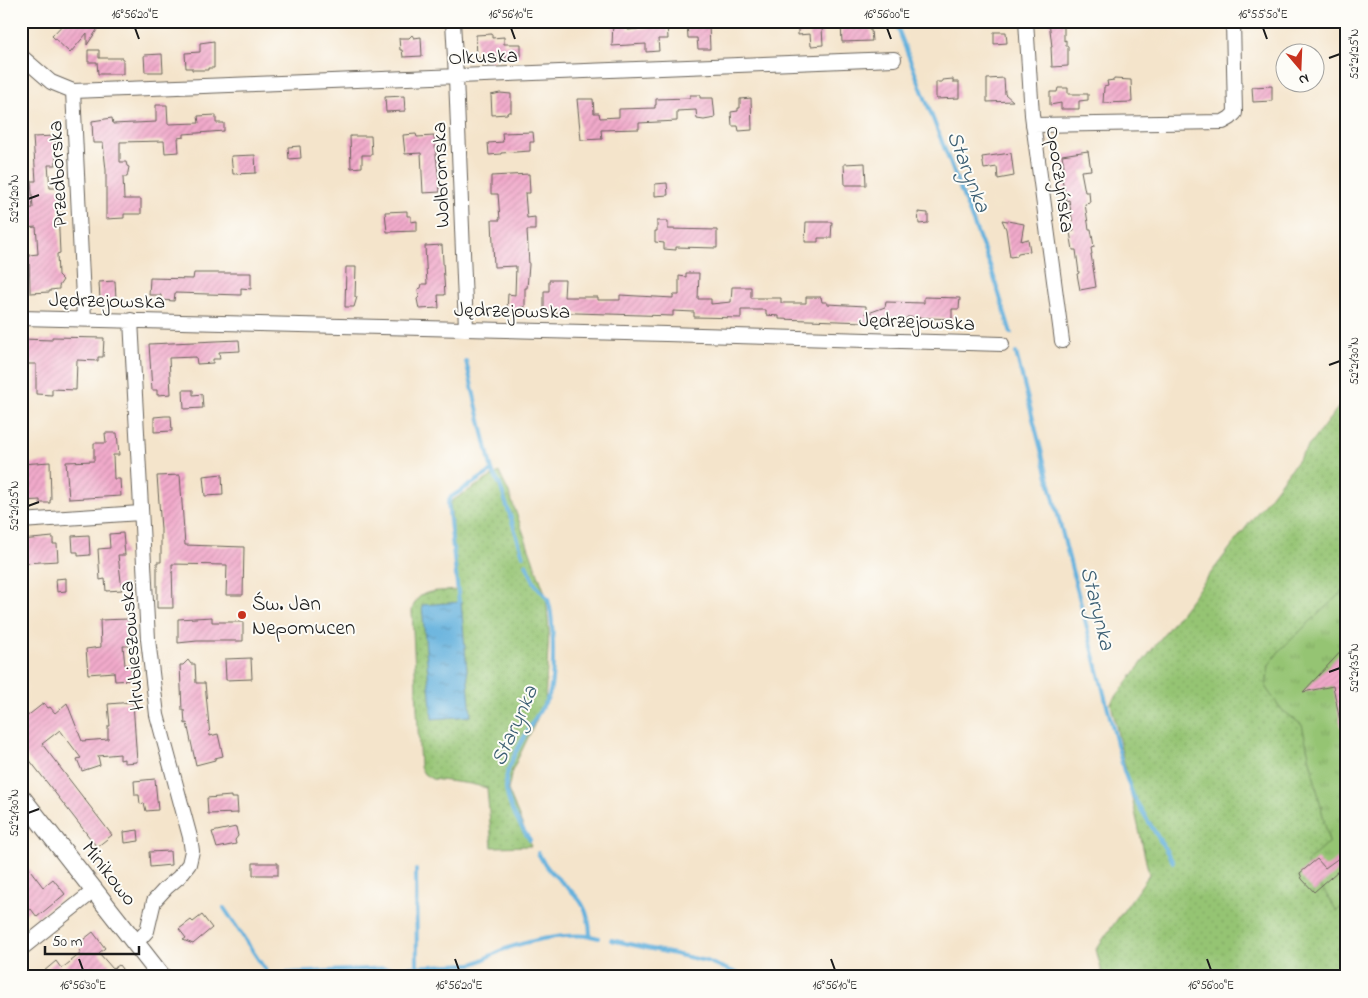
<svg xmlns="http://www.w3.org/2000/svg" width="1368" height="998" font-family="'Indie Flower',sans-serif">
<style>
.grass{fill:url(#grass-dots);stroke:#587048}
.park{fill:url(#park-tufts);stroke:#587048}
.water{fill:url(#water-ripples);stroke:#40667c}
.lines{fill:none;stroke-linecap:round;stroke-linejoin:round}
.stream{stroke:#64b1dd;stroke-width:4}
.building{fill:url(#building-hatch)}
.minor-casing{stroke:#686259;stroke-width:16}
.tertiary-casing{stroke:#686259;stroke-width:20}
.minor{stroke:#fff;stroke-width:14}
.tertiary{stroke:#fff;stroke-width:18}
.ticks{fill:none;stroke:#1c1c1c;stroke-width:2}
.poi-dot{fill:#c8321e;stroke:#fdfcf7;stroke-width:2}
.labels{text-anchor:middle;stroke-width:4;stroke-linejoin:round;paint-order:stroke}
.street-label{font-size:21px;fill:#1c1c1c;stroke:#fdfcf7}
.poi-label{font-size:21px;fill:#1c1c1c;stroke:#fdfcf7;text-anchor:start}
.water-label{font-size:22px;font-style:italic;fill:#3c5f73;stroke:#fdfcf7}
.neatline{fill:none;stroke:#1c1c1c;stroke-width:2}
.ticks-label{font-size:12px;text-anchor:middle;fill:#1c1c1c}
</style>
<defs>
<pattern id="grass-dots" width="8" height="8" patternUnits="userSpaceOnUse" patternTransform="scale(1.25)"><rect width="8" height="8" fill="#95c473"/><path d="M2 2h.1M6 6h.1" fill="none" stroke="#80a863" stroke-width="1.8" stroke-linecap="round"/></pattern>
<pattern id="park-tufts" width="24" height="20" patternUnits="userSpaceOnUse" patternTransform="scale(1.25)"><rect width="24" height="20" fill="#95c473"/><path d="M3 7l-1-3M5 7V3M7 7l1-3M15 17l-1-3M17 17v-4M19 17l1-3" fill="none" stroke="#80a863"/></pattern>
<pattern id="water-ripples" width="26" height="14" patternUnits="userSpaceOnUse" patternTransform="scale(1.25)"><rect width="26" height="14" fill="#64b1dd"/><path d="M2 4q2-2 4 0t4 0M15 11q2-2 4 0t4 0" fill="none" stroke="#528fb2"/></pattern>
<pattern id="building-hatch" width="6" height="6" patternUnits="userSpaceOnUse" patternTransform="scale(1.25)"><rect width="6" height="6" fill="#f1aacb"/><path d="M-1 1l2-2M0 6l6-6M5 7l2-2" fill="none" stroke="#ce92ae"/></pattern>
</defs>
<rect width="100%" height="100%" fill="#fdfcf7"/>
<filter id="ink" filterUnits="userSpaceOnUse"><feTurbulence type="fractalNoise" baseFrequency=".02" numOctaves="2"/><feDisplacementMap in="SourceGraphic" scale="10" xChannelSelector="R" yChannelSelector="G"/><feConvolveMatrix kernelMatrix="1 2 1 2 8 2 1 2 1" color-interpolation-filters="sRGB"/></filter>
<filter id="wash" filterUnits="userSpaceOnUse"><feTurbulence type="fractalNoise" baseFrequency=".0096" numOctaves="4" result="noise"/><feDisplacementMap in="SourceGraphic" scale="20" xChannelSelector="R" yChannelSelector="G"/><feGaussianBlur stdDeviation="1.12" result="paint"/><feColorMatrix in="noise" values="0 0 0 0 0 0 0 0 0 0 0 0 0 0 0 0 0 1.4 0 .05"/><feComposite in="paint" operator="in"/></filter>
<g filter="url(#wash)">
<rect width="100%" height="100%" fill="#f4e4cb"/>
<path class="grass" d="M1347,396V977H1103L1096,949L1149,875L1111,703Z
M499,472L509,493L546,596L549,631L545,702L512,771L508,790L531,846L492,847L487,788L471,784L432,779L424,774L420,767L412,611C417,587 438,592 458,590L450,502Z"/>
<path class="park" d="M1347,587V902L1337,911L1306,863L1329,842L1302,725L1281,709L1266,688L1269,665L1280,650Z"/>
<path class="water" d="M461,602L471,716L432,719L422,605Z"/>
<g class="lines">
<path class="stream" d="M895,21L991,268L1011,333
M1016,353L1124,771L1133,796L1173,862
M466,361L492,471L500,485L523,555
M526,564C529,571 532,578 536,585C540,590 545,594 548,600C554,617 555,678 549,695C545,704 538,713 533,722C525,735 507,765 506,780C504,801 519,824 530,840
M459,602L448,503L451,497L492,471
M538,853C556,889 590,889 590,936L599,938
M416,870L417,966
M224,908L268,974L471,964L476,963C485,959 495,953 505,949C532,940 561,934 590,936
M611,940L706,961L747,977"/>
</g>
<g id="blocks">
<path class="building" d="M66,21H103L87,45V33L70,53L52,36Z
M613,21L628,22V30L648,28V21H667L668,39H658L659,51L646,52V44L612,46Z
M687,21H706V25H709L710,49H698L697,38H688Z
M798,21H818L819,29L822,28L823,45L811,46L810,34L798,35Z
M1049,21H1064V41L1066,40V46H1068V66L1052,67L1051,47H1052Z
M868,23L869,30H871L872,41L842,42L841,24Z
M994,32H1006L1007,43L994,44Z
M492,34V38L504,37V44H521V56L493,58L490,65L486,58H477L476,35Z
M412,35L414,38L421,37L422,56L403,57L402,50H400L399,38H409Z
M214,41V68H208V70H192V68H186L185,53L200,52V43Z
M88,50H99V58H123V74H98L97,62H88Z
M162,54L163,72H145L144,55Z
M1004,78L1005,94L1013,101L987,102V79Z
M953,79V82H959V98L936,99V82H942V80Z
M1114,79L1131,80L1132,102L1103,103L1104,87L1108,86L1107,81L1114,80Z
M1272,86V101L1253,102L1252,87Z
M1058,88H1068V94H1088V100L1079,101V109H1061V103L1050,105V92H1057Z
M500,93L511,94V112H508L507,114L492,115L491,95Z
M690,95H700V98H713L715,118L704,120L697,119L696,110L677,111V121L639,123V129L601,130L602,139L581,140L577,99H593L594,113H599L600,118L619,117V109L655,108V105H656V99L690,98Z
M404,96L405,111L386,112L385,97Z
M751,98L752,130L739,131L738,126H732L731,112L738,111V108H740V99Z
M156,105H167L168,124L199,123L198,116L216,115V123H224V131L184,134V137L178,138L179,152L165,153L164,141L120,142V162H126L127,166L129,167L127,177H123L124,199H141V214H124V218L106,219V170L103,143H93L92,121L112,118L113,124L156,122Z
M533,132L534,142H530V151L501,153V154L489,155L488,143L503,142L502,133Z
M416,134L417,137L434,136L440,192L423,193L421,153L405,154L403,135Z
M55,136L56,165H48L50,188H61L62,210H58L60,253L57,254L58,275L63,280L59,286V289L50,290V292L30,293L29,255L38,254L37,238L36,227L25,228L24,209L33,208L31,181H36L33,137Z
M350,136H371L372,155H362V167L351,168Z
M300,146L301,158L289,159L288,147Z
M1088,151L1091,170L1081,171L1085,192H1089L1090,203L1085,204L1089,229H1091L1094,247L1091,248L1092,254H1091L1096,287L1080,290L1077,274L1079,273L1076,250H1073L1070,232L1074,231L1069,200L1066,201L1061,173H1063L1062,166H1064L1062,155Z
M1011,153L1014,176L998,179L997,167L984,169L982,157Z
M255,155L256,173L233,174L231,156Z
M865,163L866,185H845L844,164Z
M529,174L530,193H525L527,218L535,217V230H527L529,265L527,288H525V307H521V312H507L508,294L515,295L516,266L494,267L492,220H500L498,194H491V176Z
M667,183L668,195L655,196V184Z
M407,211V216H411V222L417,221V231L387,232L385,212Z
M918,212L928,213V223L919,224Z
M1002,220L1024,224L1021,241L1028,239L1030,251L1018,253L1017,256L1010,257L1006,229Z
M657,221H668V229L717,230V248L676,247V250L664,249V243L655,242V231H657Z
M806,222H832L831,238H818V242H805Z
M442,245L445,295H438L439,308L419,309L417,299L419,297L418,289L421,288L422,284H427L425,246Z
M346,267H356L355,297H357L354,307H345Z
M194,273H251V289L241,288V295L175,293L174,301L161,300V295H149L150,278L193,279Z
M686,273H699L698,299H711V304L731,302L732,287H751V298H781V303H806V297H821L822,302H827V304L866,306V314L885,307L886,302L924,303V297L960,298L959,309H952V319L907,317V319L890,318V322H866L779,319V316L766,315V310H741V318L694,317V312L673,311V316L544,312V291H549V280H565L564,297H598V300H620V295L673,298V295H679V276L686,277Z
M115,281L116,299L100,300L99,282Z
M52,337L104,338L103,357H98V361L77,360L76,390L52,389V395L36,394V364H22L21,339L52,340Z
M239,340L240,351L219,352L220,359H213V363L197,364L196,357L169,358L171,394L157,395V390H152L149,344Z
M183,390H193V395L202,394L203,408L184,409Z
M165,416H171L172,431L154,432V417Z
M105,433H117L119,455H113L114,479H120L121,496L69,499L66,462L94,461V443H106Z
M50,462L51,500H50V503H40V500L21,501V464Z
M222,474L223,495L205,496L203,476Z
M180,475L185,545L244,547L243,595H226L227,565L172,564L173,608H157V562H161V529L157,476Z
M123,533L125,555H118L122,590L106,591L105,579L100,580L98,549L110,548L109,534Z
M89,535L90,555L78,556V552H73L72,536Z
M53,537V544H57L58,561L24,563L23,556H21V540Z
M66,578V591L57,592L56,579Z
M212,617V622H243V641H197L178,643V619Z
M128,619L130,646H123L125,665H131L132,680L115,681L114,672L88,674L86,649L101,647L100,620Z
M1347,645V730L1342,731L1333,686L1303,692Z
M251,658L252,679L226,680L225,659Z
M188,660L191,664H195L196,683H205L210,736L218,734L223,756L215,758V760L196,765L187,723L185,724L184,710H182L180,665H183Z
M133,702L137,762L124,763V759L120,760V754L98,756L100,765L82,771L77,759L81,758L60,730L42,744L112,835L97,847L21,749V721L44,703L48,708L50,707L55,713L67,703L82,741L108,739V726H110L108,704Z
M155,779L158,810L146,811L144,803L140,804L139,795H135L134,781Z
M231,796V798H237L238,813L208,814L207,798Z
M236,827L238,836L235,840L236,844L217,848L212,832Z
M138,830L139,841L125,843L124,832Z
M170,851L171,865L150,867L149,852Z
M1347,852V863L1314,892L1302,879L1300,873L1317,859L1325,868Z
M21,858L43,887L53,879L65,894L37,917L31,909L21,917Z
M253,863H278V875H253Z
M202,915L212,928L193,944L183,940L186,938L179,929L191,920L193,922Z
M93,932L105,948L99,953L113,969L119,965L128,977H100L104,974L103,973L98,977H37L56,961L61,968L65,966L81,953L79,950L82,947L79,943Z"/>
</g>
</g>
<g filter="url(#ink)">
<use href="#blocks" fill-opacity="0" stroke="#686259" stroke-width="1"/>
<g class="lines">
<defs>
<path id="minor" d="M453,21L456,77L466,328
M1026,21L1032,115L1062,341
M21,56L51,82L73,91L84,319
M73,91L894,59
M1033,125L1223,122L1230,118L1235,113L1233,21
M21,318L666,334L1002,344
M131,320L148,639L157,715L190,837L192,851L189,864L179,877L166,888L154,901L147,931L136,943
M21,521L140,513
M21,949L95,890"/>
<path id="tertiary" d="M21,797L162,977"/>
</defs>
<use href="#minor" class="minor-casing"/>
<use href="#tertiary" class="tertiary-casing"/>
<use href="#minor" class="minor"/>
<use href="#tertiary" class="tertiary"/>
</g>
</g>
<path class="ticks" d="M135,28L139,39M511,28L515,39M887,28L891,39M1263,28L1267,39M1329,58L1340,54M28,199L39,195M1329,365L1340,361M28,506L39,502M1329,672L1340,668M28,813L39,809M79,959L83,970M455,959L459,970M831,959L835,970M1207,959L1211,970"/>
<circle class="poi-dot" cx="242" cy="615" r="5"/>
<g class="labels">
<g class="street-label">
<text transform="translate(483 56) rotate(-2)" y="7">Olkuska</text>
<text transform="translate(57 174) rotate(-93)" y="7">Przedborska</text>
<text transform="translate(440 175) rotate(-92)" y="7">Wolbromska</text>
<text transform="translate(1061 179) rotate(82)" y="7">Opoczyńska</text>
<text transform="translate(107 300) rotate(1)" y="7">Jędrzejowska</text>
<text transform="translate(512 310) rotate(1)" y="7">Jędrzejowska</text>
<text transform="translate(917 321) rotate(2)" y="7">Jędrzejowska</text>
<text transform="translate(131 646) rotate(-95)" y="7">Hrubieszowska</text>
<text transform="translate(110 873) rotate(52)" y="7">Minikowo</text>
</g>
<g class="poi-label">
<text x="252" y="610">Św. Jan<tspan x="252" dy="24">Nepomucen</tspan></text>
</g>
<g class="water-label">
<text transform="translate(970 171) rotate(69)" y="8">Starynka</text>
<text transform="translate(1099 608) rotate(76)" y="8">Starynka</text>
<text transform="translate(513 725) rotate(-66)" y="8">Starynka</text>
</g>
</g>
<rect width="1368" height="998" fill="none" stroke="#fdfcf7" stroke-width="55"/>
<g transform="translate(1300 68) rotate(161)"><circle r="24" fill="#fdfcf7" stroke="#a3a29f"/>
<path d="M0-4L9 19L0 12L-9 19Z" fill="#c8321e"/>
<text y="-8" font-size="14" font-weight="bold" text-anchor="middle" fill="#1c1c1c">N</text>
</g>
<path d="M45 946v8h94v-8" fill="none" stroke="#1c1c1c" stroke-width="2.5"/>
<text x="52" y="946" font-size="15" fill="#1c1c1c" stroke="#fdfcf7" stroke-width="4" paint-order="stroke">50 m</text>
<rect x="28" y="28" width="1312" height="942" class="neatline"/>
<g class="ticks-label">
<text x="135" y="18">16°56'20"E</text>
<text x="511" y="18">16°56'10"E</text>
<text x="887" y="18">16°56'00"E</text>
<text x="1263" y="18">16°55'50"E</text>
<text transform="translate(1354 54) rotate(-90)" y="4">52°21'25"N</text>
<text transform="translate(14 199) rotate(-90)" y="4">52°21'20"N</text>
<text transform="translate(1354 361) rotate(-90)" y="4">52°21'30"N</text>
<text transform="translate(14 506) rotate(-90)" y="4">52°21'25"N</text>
<text transform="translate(1354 668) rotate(-90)" y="4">52°21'35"N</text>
<text transform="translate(14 813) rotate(-90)" y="4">52°21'30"N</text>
<text x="83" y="989">16°56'30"E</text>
<text x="459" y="989">16°56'20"E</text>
<text x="835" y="989">16°56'10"E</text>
<text x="1211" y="989">16°56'00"E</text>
</g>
</svg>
